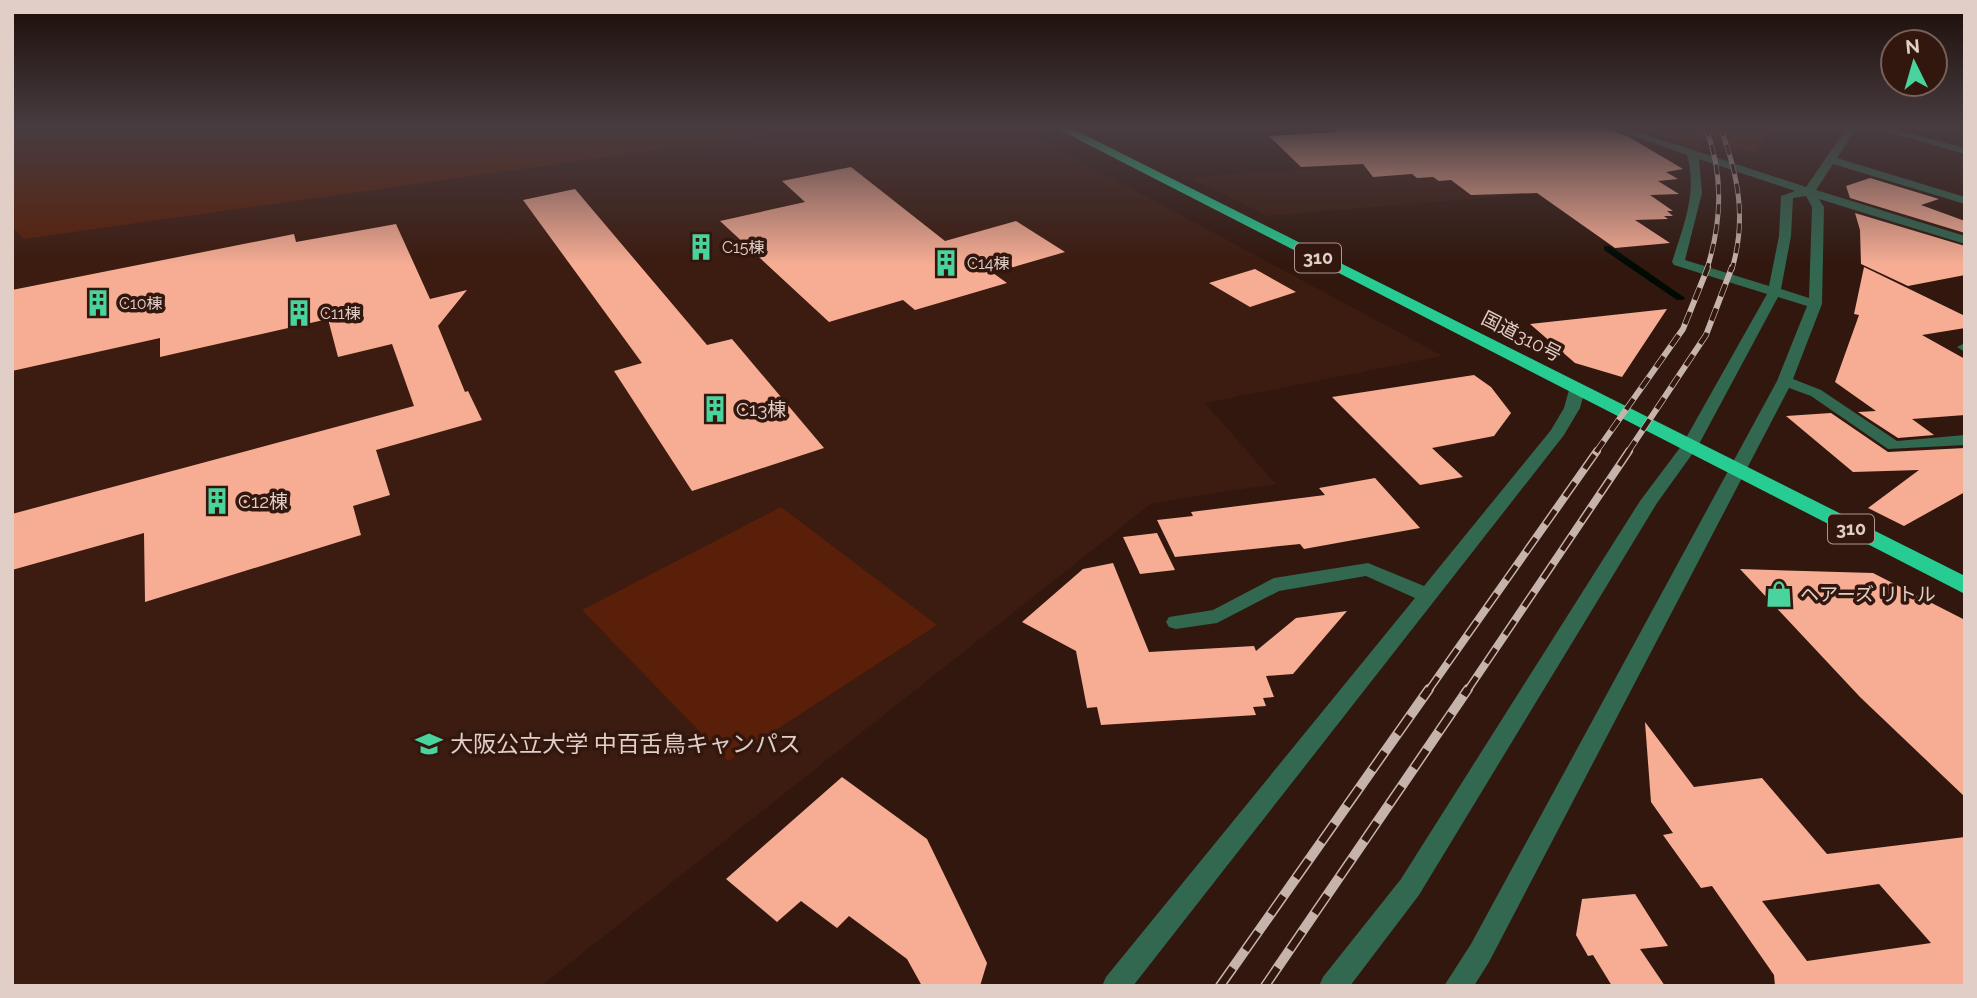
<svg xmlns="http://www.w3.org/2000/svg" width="1977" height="998" font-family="Raleway,'Noto Sans JP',sans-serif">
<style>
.built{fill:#3c1b10}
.green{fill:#591f08}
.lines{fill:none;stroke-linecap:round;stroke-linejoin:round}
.stream{fill:#000a03;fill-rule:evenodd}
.building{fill:#f7ad94;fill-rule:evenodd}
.minor{fill:#326750;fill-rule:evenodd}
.highway{fill:#26cc92;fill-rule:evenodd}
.rail-far3-casing{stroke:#c6b3ab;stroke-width:5}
.rail-far2-casing{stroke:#c6b3ab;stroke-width:6}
.rail-far1-casing{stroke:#c6b3ab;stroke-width:8}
.rail-casing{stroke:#c6b3ab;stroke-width:10}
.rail-far3{stroke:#31170e;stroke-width:3.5;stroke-dasharray:10;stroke-linecap:butt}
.rail-far2{stroke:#31170e;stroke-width:4.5;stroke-dasharray:13;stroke-linecap:butt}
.rail-far1{stroke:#31170e;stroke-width:5;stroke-dasharray:17;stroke-linecap:butt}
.rail{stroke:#31170e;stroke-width:7;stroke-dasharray:22;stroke-linecap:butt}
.labels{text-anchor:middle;stroke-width:7;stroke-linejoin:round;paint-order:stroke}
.far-poi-label{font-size:16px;fill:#e0cec7;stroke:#31170e;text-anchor:start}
.shield{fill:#31170e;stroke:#ac9790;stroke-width:2}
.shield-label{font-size:18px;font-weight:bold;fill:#e0cec7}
.street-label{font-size:19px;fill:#e0cec7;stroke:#31170e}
.poi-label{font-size:19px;fill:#e0cec7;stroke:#31170e;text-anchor:start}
.near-poi-label{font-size:23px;fill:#e0cec7;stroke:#31170e;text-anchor:start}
</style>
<rect width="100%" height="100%" fill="#31170e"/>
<path class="built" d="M12,126H1015L1443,356L1205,403L1276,484L1152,503L541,986H12Z
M1317,126H1507L1506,187L1519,195L1267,216L1190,178L1255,172L1343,168Z"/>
<path class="green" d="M12,126H827L24,239L12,227Z
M1626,126H1773L1755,152L1700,140L1701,148Z
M781,507L937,625L728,761L582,610Z"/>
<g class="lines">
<path class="stream" d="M1604,246H1610L1685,298L1683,300H1677L1604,250Z"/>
</g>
<path class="building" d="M1332,126L1604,127L1629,137L1683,169L1666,172L1678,179L1658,181L1679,194L1650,195L1673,211H1667L1673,216H1664L1668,219L1635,220L1670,243L1615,248L1537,193L1471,195L1451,180L1439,181L1433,177L1417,178L1412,174L1373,177L1363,164L1301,167L1269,136L1337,132Z
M851,167L945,241L1016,221L1065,252L993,273L1007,283L915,310L903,300L829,322L720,221L805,202L782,181Z
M1870,178L1939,199L1921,205L1965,221V233L1850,198L1846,186Z
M575,189L707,345L732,339L824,448L692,491L614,371L642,363L523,200Z
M1855,213L1965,246V275L1908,286L1861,264L1860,230Z
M396,224L430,299L467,290L438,326L465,392L468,391L482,420L376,450L390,495L353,506L361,535L145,602L144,533L12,570V514L414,406L392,344L338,357L328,319L160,357V338L12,371V290L294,234L296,242Z
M1864,267L1965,316V328L1922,335L1965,359V415L1912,419L1934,435L1898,438L1858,412L1876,411L1835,382L1859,315L1854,314Z
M1255,269L1296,292L1250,307L1209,283Z
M1667,309L1622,377L1575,363L1530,324Z
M1474,375L1491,387L1511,413L1494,436L1432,448L1463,477L1420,485L1332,397Z
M1831,413L1888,452L1965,448V492L1904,526L1868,508L1919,470L1853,472L1786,416Z
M1375,478L1420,528L1304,549L1300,544L1175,557L1157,520L1193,516L1191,512L1325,495L1319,488Z
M1157,533L1175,570L1140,574L1123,537Z
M1113,563L1149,652L1254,646L1256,651L1296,618L1347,611L1293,674L1266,676L1274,697L1263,698L1266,706L1253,707L1256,715L1101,725L1097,707L1087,708L1076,651L1022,622L1083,569Z
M1740,569L1873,573L1965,620V797L1860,697Z
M1645,722L1694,787L1762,778L1827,854L1965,837V986H1775L1774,975L1712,886L1701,888L1663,835L1673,833L1651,802ZM1879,884L1931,943L1807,961L1762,901Z
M842,777L927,839L987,963L980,986H922L907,959L849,916L837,928L801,901L777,922L726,879Z
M1635,894L1668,946L1640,949L1665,986H1612L1593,955L1588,956L1576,935L1582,899Z"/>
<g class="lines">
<path class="minor" d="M1606,126H1620L1806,187L1848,126H1858L1837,158L1965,197V204L1833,164L1816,190L1965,236V244L1819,199L1824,207L1822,304L1793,379L1821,390L1897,441L1965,435V445L1888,449L1811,396L1789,388L1489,962L1474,986H1444L1471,944L1777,381L1807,306L1778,297L1698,446L1657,503L1419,895L1350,986H1319L1323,977L1401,879L1640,501L1682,445L1767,294L1674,265L1672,262C1683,227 1698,192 1687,155ZM1699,159L1795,191L1781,196L1779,236L1769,286L1685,260L1702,193ZM1806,196L1812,207L1809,298L1781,289L1791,236L1793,198Z
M1867,126H1882L1965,148V154Z
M1965,343V352L1957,347Z
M1577,385L1585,390L1580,408L1564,435L1133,986H1102L1106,977L1415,598L1366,576L1279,591L1217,623L1176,629L1169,627L1166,622L1169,617L1213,610L1274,578L1368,563L1424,586L1551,430L1564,408L1569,390Z"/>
<path class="highway" d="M1052,126H1067L1965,576V594Z"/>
<defs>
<path id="rail-far3" d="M1705,126C1724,174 1722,220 1707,269
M1720,126C1738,175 1747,218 1732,269"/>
<path id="rail-far2" d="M1596,452L1683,329L1708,267
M1628,452L1706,335L1732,267"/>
<path id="rail-far1" d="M1428,691L1597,451
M1467,691L1629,451"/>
<path id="rail" d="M1220,986L1429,689
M1265,986L1468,689"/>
</defs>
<use href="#rail-far3" class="rail-far3-casing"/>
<use href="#rail-far2" class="rail-far2-casing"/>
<use href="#rail-far1" class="rail-far1-casing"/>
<use href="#rail" class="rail-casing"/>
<use href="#rail-far3" class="rail-far3"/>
<use href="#rail-far2" class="rail-far2"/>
<use href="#rail-far1" class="rail-far1"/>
<use href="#rail" class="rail"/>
</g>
<linearGradient id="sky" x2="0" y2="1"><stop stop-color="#1b0d08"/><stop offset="0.48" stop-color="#483c41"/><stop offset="1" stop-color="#483c41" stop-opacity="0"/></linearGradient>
<rect width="1977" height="265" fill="url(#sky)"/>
<defs>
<symbol id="building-bare" viewBox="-9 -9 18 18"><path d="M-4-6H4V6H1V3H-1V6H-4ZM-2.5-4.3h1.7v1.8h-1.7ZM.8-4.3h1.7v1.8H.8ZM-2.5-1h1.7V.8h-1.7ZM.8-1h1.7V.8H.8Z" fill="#49d49d" stroke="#31170e" stroke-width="2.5" paint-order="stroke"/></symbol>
<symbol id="shop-bare" viewBox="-9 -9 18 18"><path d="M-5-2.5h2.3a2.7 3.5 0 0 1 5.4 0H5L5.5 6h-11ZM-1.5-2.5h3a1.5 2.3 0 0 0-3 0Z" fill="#49d49d" stroke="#31170e" stroke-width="2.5" paint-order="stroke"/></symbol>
<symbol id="university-bare" viewBox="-9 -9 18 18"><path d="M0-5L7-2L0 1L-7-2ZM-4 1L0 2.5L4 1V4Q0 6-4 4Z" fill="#49d49d" stroke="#31170e" stroke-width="2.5" paint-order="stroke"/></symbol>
</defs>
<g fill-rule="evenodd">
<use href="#building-bare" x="682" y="228" width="38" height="38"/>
<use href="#building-bare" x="927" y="244" width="38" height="38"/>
<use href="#building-bare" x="79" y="284" width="38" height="38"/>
<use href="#building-bare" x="280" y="294" width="38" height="38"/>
<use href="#building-bare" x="696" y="390" width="38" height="38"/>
<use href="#building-bare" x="198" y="482" width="38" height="38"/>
<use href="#shop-bare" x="1760" y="575" width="38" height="38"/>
<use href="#university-bare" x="410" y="725" width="38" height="38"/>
</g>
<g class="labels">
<g class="far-poi-label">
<text x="722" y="253">C15棟</text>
<text x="967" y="269">C14棟</text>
<text x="119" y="309">C10棟</text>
<text x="320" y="319">C11棟</text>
</g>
<g class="shield">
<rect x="1295" y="243.5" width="46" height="29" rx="5"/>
<rect x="1828" y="514.5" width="46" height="29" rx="5"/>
</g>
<g class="shield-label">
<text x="1318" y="264">310</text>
<text x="1851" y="535">310</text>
</g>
<g class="street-label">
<text transform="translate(1522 336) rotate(27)" y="7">国道310号</text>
</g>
<g class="poi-label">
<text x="736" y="416">C13棟</text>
<text x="238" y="508">C12棟</text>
<text x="1800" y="601">ヘアーズ リトル</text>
</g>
<g class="near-poi-label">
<text x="450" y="752">大阪公立大学 中百舌鳥キャンパス</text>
</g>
</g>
<rect width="1977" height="998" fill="none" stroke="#e0cec7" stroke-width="28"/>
<g transform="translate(1914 63) rotate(355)"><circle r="33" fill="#31170e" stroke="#776058" stroke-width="2"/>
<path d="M0-5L12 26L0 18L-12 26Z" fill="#49d49d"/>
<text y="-10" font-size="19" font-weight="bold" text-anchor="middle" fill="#e0cec7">N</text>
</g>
</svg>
